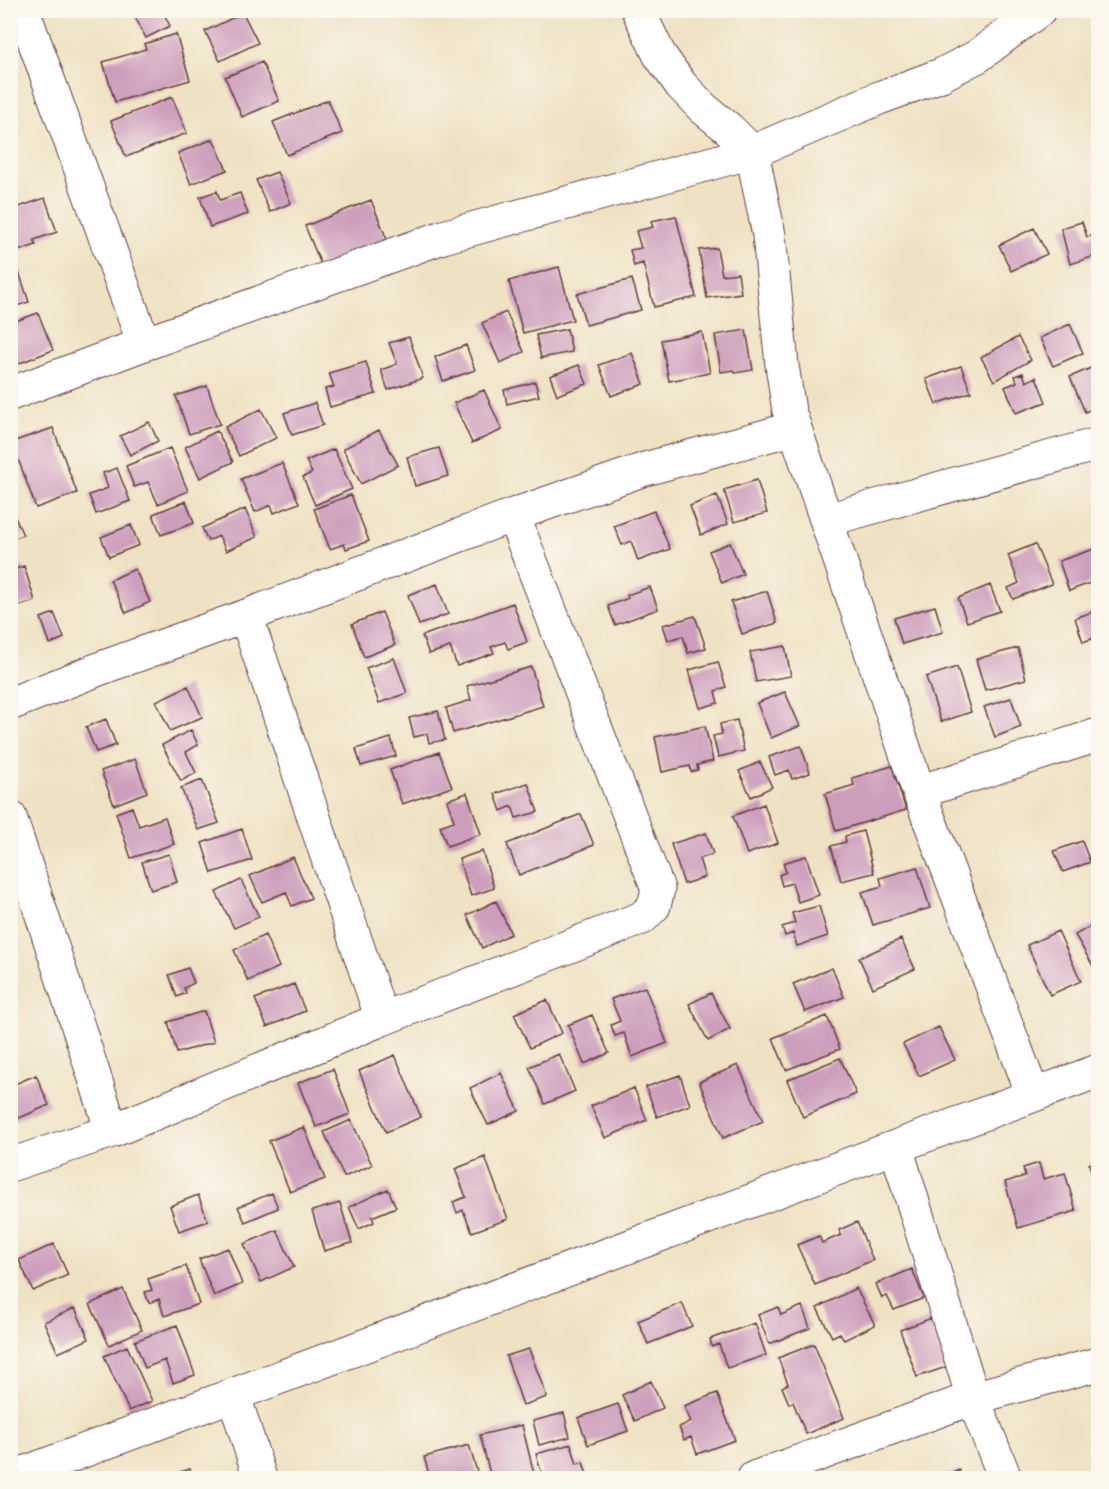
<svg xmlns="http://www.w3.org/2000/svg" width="1109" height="1489" font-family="'Balsamiq Sans',sans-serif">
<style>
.building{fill:#cc9ebb}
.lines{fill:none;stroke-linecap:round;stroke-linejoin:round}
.minor-casing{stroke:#633c42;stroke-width:35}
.minor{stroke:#fff;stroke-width:33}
</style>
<rect width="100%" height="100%" fill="#fbf7ec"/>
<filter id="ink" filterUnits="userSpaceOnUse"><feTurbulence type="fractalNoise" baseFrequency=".0167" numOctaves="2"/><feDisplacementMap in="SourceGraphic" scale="12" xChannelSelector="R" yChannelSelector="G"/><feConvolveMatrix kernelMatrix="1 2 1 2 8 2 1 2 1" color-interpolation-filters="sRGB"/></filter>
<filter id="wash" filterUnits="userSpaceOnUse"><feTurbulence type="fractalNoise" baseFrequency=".008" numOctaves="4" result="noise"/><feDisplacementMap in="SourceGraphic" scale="24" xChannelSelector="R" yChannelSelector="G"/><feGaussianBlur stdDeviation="1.35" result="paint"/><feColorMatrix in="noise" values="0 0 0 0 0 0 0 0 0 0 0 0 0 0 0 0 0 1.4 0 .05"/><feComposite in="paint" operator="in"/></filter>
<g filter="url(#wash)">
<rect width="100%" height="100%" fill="#efe2c4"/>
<g id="blocks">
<path class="building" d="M139,10H162L170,26L146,38L133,13Z
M243,13L258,43L220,61L205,31Z
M176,34L190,80L115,102L103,62L146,49L144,44Z
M262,62L279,101L242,117L225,77Z
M172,97L187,133L126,157L111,121Z
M328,100L342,133L287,155L273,122Z
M213,139L227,170L191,184L178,153Z
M277,172L291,203L270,212L256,180Z
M217,191L220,200L240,193L248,214L210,227L200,197Z
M45,198L57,232L34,240L36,245L15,252L14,248L10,250V210Z
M371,200L388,242L323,269L305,226Z
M676,216L696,297L654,307L643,263L634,266L630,250L641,248L636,231L653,227L651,221Z
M1082,222L1087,237L1098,234V255L1070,264L1061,228Z
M1034,228L1047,254L1011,271L999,245Z
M717,248L722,275L738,273L741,293L707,298L699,250Z
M15,260L29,302L10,308V261Z
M559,267L573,320L523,333L509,281Z
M632,279L641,310L586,325L577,294Z
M506,312L524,352L500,363L482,323Z
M38,313L53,350L15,365L10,354V323Z
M1070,324L1083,353L1053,366L1040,338Z
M567,329L572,352L541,358L536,335Z
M746,330L753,370L735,373L734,370L721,372L715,335Z
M702,332L710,373L669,381L661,340Z
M409,337L423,378L388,390L381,370L397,364L389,343Z
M1018,337L1031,360L994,381L981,357Z
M466,345L475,370L443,381L435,357Z
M632,353L644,384L611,396L599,365Z
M366,362L376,394L330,407L325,389L334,387L329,373Z
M579,365L587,384L557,395L550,376Z
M1098,365V406L1085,412L1070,377Z
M961,366L971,392L936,404L926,379Z
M1023,373L1026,382L1036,377L1046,402L1016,413L1005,387L1017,382L1015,376Z
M535,382L539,396L507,404L504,390Z
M207,386L220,424L189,434L176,396Z
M484,390L502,430L472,443L454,403Z
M315,403L323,425L292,435L284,413Z
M261,409L276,438L239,456L225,427Z
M149,422L158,441L130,455L120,436Z
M53,428L77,493L36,508L12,442Z
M379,430L398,465L361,484L343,449Z
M217,431L233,462L200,478L185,447Z
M170,448L188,491L158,504L148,482L134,487L126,466Z
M439,448L448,476L415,486L407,457Z
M334,449L352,489L315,505L303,477L312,473L306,461Z
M282,463L299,503L274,513L271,505L255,512L241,479Z
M117,468L130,501L96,514L89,495L108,488L103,473Z
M757,480L767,513L734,522L724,490Z
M351,495L369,541L346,549L344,544L330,549L314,509Z
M717,495L728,524L701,535L690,506Z
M186,501L194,523L161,535L153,514Z
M10,506L23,535L10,540Z
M245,509L257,537L226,551L219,536L208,541L202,528Z
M654,511L670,549L638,561L631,541L622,545L614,526Z
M131,525L139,545L109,557L101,537Z
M730,543L743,574L722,583L709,551Z
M1035,544L1052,584L1013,599L1008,588L1019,583L1008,555Z
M1094,549L1098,561V580L1069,591L1059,561Z
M24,566L35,601L10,609V571Z
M135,569L150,602L126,613L110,580Z
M437,584L448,614L419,625L408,595Z
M990,585L1000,611L967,622L958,598Z
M650,587L658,609L615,625L608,606L628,598L627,595Z
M767,591L777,623L742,634L731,602Z
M513,603L527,642L508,649L505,642L491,647L494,653L457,666L450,647L429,654L422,636Z
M935,606L943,632L902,644L894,618Z
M1098,610V650L1094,638L1083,642L1075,618Z
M382,612L395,645L364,657L352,624Z
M54,613L64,638L50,644L41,618Z
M695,616L706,648L688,653L683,636L668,640L663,625Z
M785,646L791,676L756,682L750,652Z
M1018,648L1026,679L985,690L976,659Z
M394,658L407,693L379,703L366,668Z
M718,662L726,687L715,691L718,703L700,708L689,670Z
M531,667L543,706L453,733L446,708L471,700L467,686Z
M957,667L971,712L941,722L926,677Z
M188,686L202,717L170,731L156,701Z
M785,692L800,726L771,738L757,703Z
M1011,698L1021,727L995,737L984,707Z
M438,711L445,740L429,743L427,734L414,737L409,718Z
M106,719L116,745L96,752L86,727Z
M737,720L744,751L718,757L713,736L722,734L720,724Z
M705,726L713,761L697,765L698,770L691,772L690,766L662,772L655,737Z
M191,730L198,745L186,752L196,773L181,781L162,745Z
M391,738L396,756L361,766L356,749Z
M801,746L810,773L792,779L789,770L775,775L769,757Z
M439,752L452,787L402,804L390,770Z
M135,759L147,792L114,805L101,771Z
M760,762L772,787L751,797L739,771Z
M892,766L906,810L836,831L825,794L854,785L852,778Z
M202,780L219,823L198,830L181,788Z
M528,783L538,812L516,818L512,806L501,811L495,794Z
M467,793L481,834L447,846L440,826L454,821L447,800Z
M764,804L778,843L747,854L733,816Z
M132,807L139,826L165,817L174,844L131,858L116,813Z
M581,814L594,845L519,875L507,844Z
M242,829L252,860L212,873L202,843Z
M863,831L874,873L841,881L831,846L846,842L845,836Z
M706,833L713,854L699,859L705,877L684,884L671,844Z
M1082,841L1090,862L1063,872L1054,851Z
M482,851L494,888L471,896L459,859Z
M169,854L177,882L151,890L142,862Z
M806,856L819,895L798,902L792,883L782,886L779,875L786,872L783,863Z
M293,857L311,898L292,906L286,892L262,902L250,876Z
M917,867L930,908L873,925L862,892L882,886L880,878Z
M241,880L259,917L234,928L216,892Z
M496,901L511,934L482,948L467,915Z
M819,906L828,936L797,946L793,933L785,936L782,927L795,923L792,913Z
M1098,922V963L1093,966L1075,935Z
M1058,931L1081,981L1050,995L1027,945Z
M265,935L279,967L248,981L234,950Z
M901,939L915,969L873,988L859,958Z
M188,968L194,983L184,988L186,993L177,997L169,975Z
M832,968L844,997L805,1012L793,984Z
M294,984L305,1011L267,1027L255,999Z
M645,987L667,1043L632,1057L624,1033L615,1036L611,1025L620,1021L611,999Z
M711,993L730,1029L708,1041L689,1004Z
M547,1000L562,1033L530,1048L514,1014Z
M204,1011L214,1042L177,1053L168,1022Z
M592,1015L609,1053L584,1064L568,1025Z
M827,1016L840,1049L786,1070L773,1038Z
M939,1027L955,1060L919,1076L903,1044Z
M559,1054L575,1091L545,1104L529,1067Z
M395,1055L421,1117L386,1132L359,1071Z
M840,1058L856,1094L803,1117L787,1080Z
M738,1065L763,1121L723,1138L699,1082Z
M333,1069L350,1114L316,1127L298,1083Z
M501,1073L519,1111L488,1125L470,1088Z
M36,1075L49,1105L10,1122V1086Z
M680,1075L690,1105L657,1117L646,1087Z
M634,1088L647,1120L605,1138L591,1106Z
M351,1120L372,1165L344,1177L324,1132Z
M304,1127L325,1179L290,1192L269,1141Z
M485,1157L508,1219L472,1232L463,1210L457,1213L453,1202L466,1197L455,1169Z
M1098,1161V1195L1089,1164Z
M1039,1163L1043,1179L1065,1173L1076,1211L1018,1228L1005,1182L1025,1176L1023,1168Z
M388,1189L396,1207L372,1217L374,1222L359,1229L349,1207Z
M272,1193L278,1208L245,1222L238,1207Z
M198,1195L208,1221L179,1231L170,1206Z
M340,1203L352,1243L324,1251L312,1211Z
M857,1222L873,1260L815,1285L797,1245L819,1236L822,1243L841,1235L839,1230Z
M277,1230L294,1267L261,1282L244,1244Z
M54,1244L68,1275L33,1291L19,1260Z
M228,1248L242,1284L214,1296L199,1259Z
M186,1266L199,1304L164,1316L159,1299L149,1303L145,1292L152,1290L148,1279Z
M912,1269L924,1298L894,1310L887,1296L882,1298L876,1284Z
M856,1288L875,1325L844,1340L840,1333L832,1337L817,1308Z
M123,1289L142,1330L109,1345L90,1304Z
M682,1303L692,1326L648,1344L638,1321Z
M802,1306L810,1328L769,1344L758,1315L778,1307L781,1315Z
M75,1308L89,1339L58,1353L44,1322Z
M932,1318L949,1366L917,1377L900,1330Z
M755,1323L766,1355L727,1368L719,1344L712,1347L710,1339Z
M177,1325L195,1375L173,1383L165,1360L145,1368L135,1341Z
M814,1344L844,1418L806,1434L793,1402L789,1404L782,1387L788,1384L778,1358Z
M127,1346L152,1401L129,1411L104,1356Z
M529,1349L547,1397L523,1405L506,1356Z
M651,1381L663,1408L635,1421L622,1395Z
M717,1393L735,1440L697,1454L691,1437L684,1440L679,1427L691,1422L684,1406Z
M618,1404L628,1431L588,1445L578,1418Z
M564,1413L570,1437L539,1445L533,1421Z
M522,1425L535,1478H491L480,1435Z
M571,1444L577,1464L583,1462L588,1478H543L536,1454Z
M469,1445L479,1478H430L424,1457Z
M190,1469L194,1478H162Z
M959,1470L963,1478H941Z"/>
</g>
</g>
<g filter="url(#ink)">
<use href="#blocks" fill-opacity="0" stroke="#633c42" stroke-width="1.5"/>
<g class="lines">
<defs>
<path id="minor" d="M23,10L144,344
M638,10L659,54L681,85L703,108L729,129L752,152L769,235L782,365L789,411L919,792L1033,1095
M10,394L144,344L443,237L752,152L879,98L941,75L978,56L1039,10
M827,520L1098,444
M246,616L382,1019
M10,704L104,667L246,616L513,515L645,469L795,428
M919,792L1098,735
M10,817L112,1131
M896,1147L973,1398L1005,1478
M10,1165L112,1131L382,1019L642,918L654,906L658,889L513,515
M234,1396L260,1478
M11,1478L1098,1071
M754,1478L973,1398L1098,1364"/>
</defs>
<use href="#minor" class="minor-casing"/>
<use href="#minor" class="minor"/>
</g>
</g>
<rect width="1109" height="1489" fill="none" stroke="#fbf7ec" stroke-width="36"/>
</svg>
